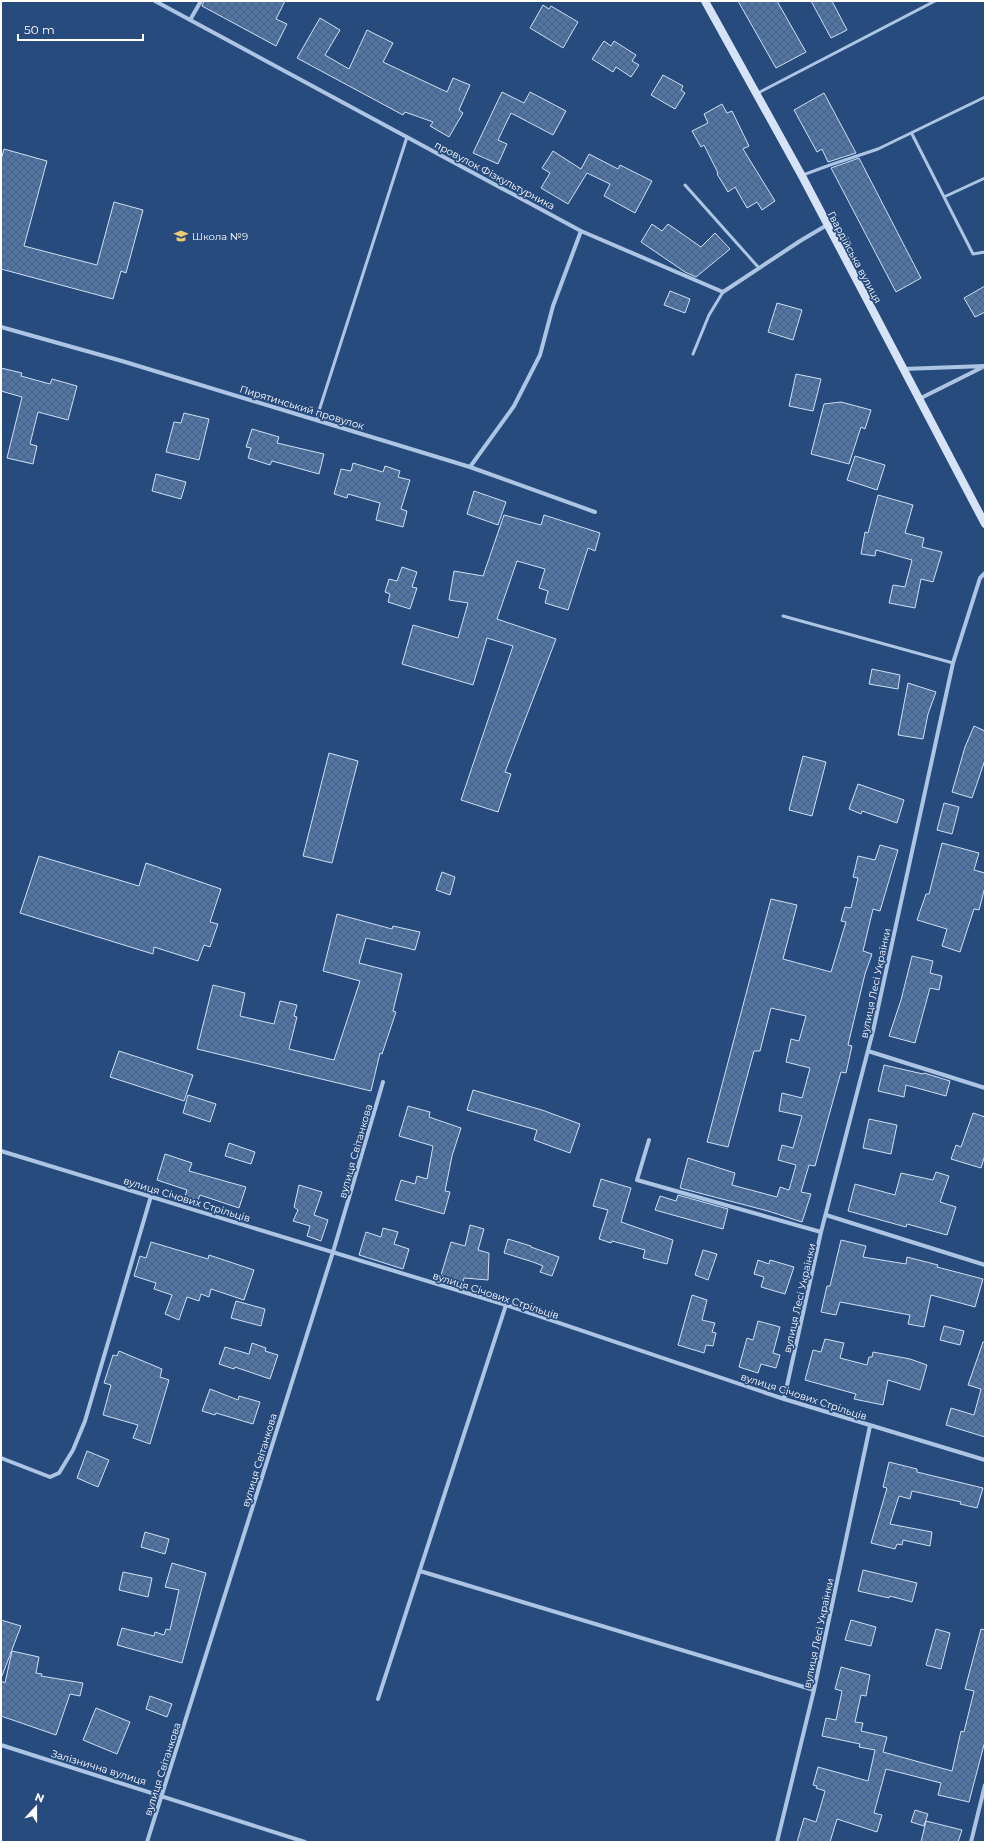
<svg xmlns="http://www.w3.org/2000/svg" width="986" height="1843" font-family="Montserrat,sans-serif">
<style>
.building{fill:url(#building-cross-hatch);stroke:#cfdff4}
.lines{fill:none;stroke-linecap:round;stroke-linejoin:round}
.lane{stroke:#adc5e4;stroke-width:3}
.street{stroke:#adc5e4;stroke-width:4}
.secondary{stroke:#d6e2f5;stroke-width:8}
.labels{text-anchor:middle;stroke-width:3.5;stroke-linejoin:round;paint-order:stroke}
.street-label{font-size:10px;fill:#fff;stroke:#274b7d}
.poi-label{font-size:10px;fill:#fff;stroke:#274b7d;text-anchor:start}
</style>
<defs>
<pattern id="building-cross-hatch" width="8" height="8" patternUnits="userSpaceOnUse"><rect width="8" height="8" fill="#5075a5"/><path d="M0 0l8 8M0 8l8-8" fill="none" stroke="#4e6078"/></pattern>
</defs>
<rect width="100%" height="100%" fill="#274b7d"/>
<path class="building" d="M204,1H285L276,19L287,24L276,46L202,6Z
M738,1H777L806,52L776,68Z
M811,1H832L847,30L831,38Z
M543,5L549,9L551,6L578,22L563,48L530,28Z
M320,18L340,30L325,55L349,69L367,30L393,43L383,62L447,92L453,78L470,85L459,110L463,113L449,137L430,126L433,122L405,112L403,115L297,58Z
M604,41L611,46L614,41L636,55L632,61L639,65L631,77L616,67L613,72L592,59Z
M663,75L683,86L681,90L685,93L675,109L651,95Z
M502,92L524,103L530,92L566,111L553,135L511,113L498,140L507,144L498,164L473,153Z
M824,93L856,153L828,162L822,149L817,152L794,110Z
M722,104L727,113L732,111L749,146L743,149L775,201L762,210L757,202L747,208L735,187L728,192L717,174L718,173L704,145L701,147L692,131L708,123L704,114Z
M4,149L47,161L24,246L97,265L114,202L143,210L126,273L121,271L113,299L1,269V160Z
M553,151L581,169L589,154L618,169L620,165L652,181L635,213L604,196L610,184L587,173L568,204L541,188L550,173L542,168Z
M859,158L921,278L896,292L831,168Z
M652,224L662,231L668,224L701,247L715,233L730,249L696,277L685,272L641,242Z
M985,286V312L975,317L964,298Z
M670,291L690,299L685,313L664,305Z
M777,303L802,310L793,340L768,332Z
M1,368L22,373L21,376L50,384L52,379L77,386L68,420L38,412L30,444L37,446L33,464L7,458L22,397L1,391Z
M796,374L821,379L813,411L789,406Z
M841,402L871,410L865,429L861,427L849,464L811,454L824,404Z
M184,413L209,419L199,460L166,452L174,422L181,423Z
M252,429L279,437L277,443L324,454L319,474L272,461L270,465L248,458L251,448L246,447Z
M855,456L885,465L877,490L847,480Z
M353,463L383,472L385,466L400,471L398,477L410,480L401,509L407,511L403,527L376,520L380,503L348,494L347,498L334,494L341,469L351,471Z
M156,474L186,482L181,499L152,491Z
M474,491L506,502L498,525L467,514Z
M878,495L913,505L905,533L924,538L922,547L942,552L933,582L921,579L915,608L889,603L893,585L905,587L912,560L876,550L875,556L861,554L865,532L868,533Z
M504,515L541,525L544,515L600,533L595,551L588,548L568,610L545,603L548,591L539,588L545,569L517,561L497,619L556,639L505,772L511,774L498,812L461,800L513,646L487,638L473,685L402,664L413,625L458,638L468,603L449,600L454,571L483,576Z
M402,567L417,572L412,587L417,588L410,609L388,602L390,594L385,592L389,579L397,581Z
M872,669L900,675L898,689L869,684Z
M908,683L936,692L928,714L923,739L898,735Z
M974,726L985,731V760L972,798L952,792L965,747Z
M329,753L358,761L332,863L303,856Z
M803,756L826,762L812,816L789,810Z
M858,784L904,800L897,823L862,811L861,814L849,809Z
M944,803L959,807L952,834L937,830Z
M942,843L979,853L974,870L985,873V887L979,910L974,909L960,952L942,946L947,929L917,920L926,894H929Z
M880,845L898,850L880,911L873,909L863,951L872,954L865,974L848,1045L852,1046L846,1073L841,1072L815,1166L809,1165L801,1192L811,1194L802,1222L768,1211L680,1188L688,1158L735,1173L732,1185L777,1197L780,1187L789,1190L796,1165L778,1160L782,1145L793,1148L802,1116L779,1111L782,1093L802,1098L810,1068L786,1062L791,1039L799,1041L806,1016L771,1008L760,1051H754L728,1147L707,1142L771,899L797,905L783,959L831,972L846,922L841,921L845,907L851,908L858,878L853,877L858,856L875,860Z
M39,856L139,886L146,863L221,889L210,922L218,924L210,947L204,945L198,961L154,947L153,954L20,913Z
M442,872L455,877L450,895L436,890Z
M337,914L392,929L393,926L420,932L415,950L366,938L359,963L402,974L393,1011L396,1012L382,1054L380,1053L371,1091L197,1049L213,985L245,993L240,1016L274,1024L280,1001L297,1005L294,1016L297,1017L289,1049L334,1060L360,981L323,971Z
M912,956L933,961L930,973L942,976L939,990L930,988L915,1043L889,1036L901,1000Z
M119,1051L193,1075L184,1101L110,1077Z
M884,1065L923,1074L924,1073L950,1081L946,1096L906,1085L904,1097L878,1091Z
M473,1090L542,1110L580,1124L570,1153L534,1140L537,1130L467,1110Z
M188,1095L216,1104L210,1122L183,1113Z
M408,1106L430,1112L429,1117L461,1128L452,1156L445,1191L450,1192L444,1214L395,1200L401,1180L415,1184L417,1176L427,1179L433,1146L399,1136Z
M973,1113L985,1117V1155L981,1168L951,1159L956,1145L961,1147Z
M869,1119L897,1125L891,1154L863,1148Z
M229,1143L255,1152L251,1164L225,1156Z
M165,1154L192,1163L189,1171L246,1187L239,1208L200,1195L198,1200L185,1196L187,1190L157,1180Z
M936,1172L949,1176L940,1202L956,1207L947,1235L907,1224L906,1227L848,1211L855,1184L895,1195L901,1173L933,1180Z
M601,1179L631,1188L621,1222L673,1240L667,1264L643,1258L645,1250L612,1241L611,1243L599,1239L608,1210L593,1206Z
M299,1185L322,1192L314,1215L328,1220L321,1241L307,1236L310,1226L293,1221L298,1210L294,1207Z
M678,1195L728,1209L723,1229L655,1210L660,1196L676,1201Z
M470,1225L484,1229L478,1250L489,1253L488,1280L464,1278L463,1282L441,1275L451,1242L465,1246Z
M383,1228L398,1232L394,1244L409,1249L403,1269L359,1255L366,1232L381,1237Z
M508,1239L531,1246V1247L559,1257L552,1276L540,1272L543,1266L533,1262L504,1253Z
M841,1240L866,1246L863,1257L906,1264L907,1257L938,1265L937,1267L983,1279L975,1307L931,1295L924,1327L908,1324L910,1315L840,1302L836,1315L821,1312L827,1286H830Z
M151,1242L208,1259L209,1255L254,1270L244,1300L211,1289L209,1297L201,1294L199,1301L187,1297L179,1320L165,1314L172,1295L154,1289L156,1283L134,1276L140,1256L146,1258Z
M703,1250L717,1254L708,1280L695,1275Z
M758,1260L769,1264L770,1260L794,1267L785,1294L761,1287L764,1277L754,1274Z
M692,1295L707,1300L702,1320L715,1323L712,1332L716,1333L713,1346L706,1345L704,1353L678,1345Z
M236,1301L265,1309L261,1326L231,1318Z
M758,1321L780,1327L773,1353L780,1355L776,1368L761,1364L758,1373L739,1367L747,1338L753,1340Z
M944,1326L964,1331L960,1345L940,1340Z
M825,1339L844,1343L840,1358L867,1365L869,1357H872L873,1352L910,1359L927,1365L920,1390L888,1380L883,1405L854,1399L856,1394L805,1380L813,1350L821,1352Z
M983,1342H985V1437L946,1425L951,1408L974,1415L981,1389L968,1385Z
M252,1343L266,1348L265,1351L278,1355L270,1379L235,1367L234,1369L219,1364L225,1347L249,1354Z
M119,1351L162,1369L160,1377L169,1380L150,1444L133,1438L138,1425L103,1415L111,1385L104,1383L113,1355L117,1356Z
M210,1389L238,1400L239,1396L260,1402L253,1424L216,1413L215,1415L202,1411Z
M87,1451L109,1460L98,1487L77,1478Z
M889,1462L917,1469V1472L983,1488L977,1508L960,1504L961,1502L912,1491L910,1499L899,1496L890,1524L932,1532L930,1546L903,1540L902,1545L897,1544L895,1549L871,1543L887,1488L883,1487Z
M145,1532L169,1539L165,1554L141,1547Z
M172,1563L206,1573L182,1663L117,1645L122,1628L154,1636L155,1632L164,1635L166,1629L170,1630L179,1590L165,1587Z
M863,1570L917,1583L912,1602L890,1596L889,1598L858,1591Z
M123,1572L152,1578L148,1597L119,1590Z
M1,1620L21,1626L2,1676L1,1675Z
M851,1620L876,1627L871,1646L845,1640Z
M936,1629L950,1633L941,1669L926,1665Z
M981,1629L985,1630V1741L969,1802L938,1795L941,1783L886,1769L874,1813L882,1815L877,1832L837,1819L830,1842H797L804,1818L816,1822L825,1791L816,1788L817,1786L813,1785L818,1767L868,1781L875,1750L859,1747L860,1744L822,1736L826,1718L836,1720L842,1691L835,1689L841,1667L870,1675L866,1696L861,1695L855,1722L863,1723L861,1731L887,1737L883,1752L952,1771L961,1731L964,1732L974,1691L965,1689Z
M12,1651L39,1657L36,1673L42,1674L41,1676L83,1683L80,1696L70,1694L56,1735L1,1716V1681L5,1683Z
M150,1696L172,1704L167,1717L146,1709Z
M96,1708L130,1722L117,1754L83,1740Z
M915,1810L928,1814L924,1826L911,1822Z
M926,1821L962,1830L958,1842H921Z"/>
<g class="lines">
<path class="lane" d="M758,93L935,1
M912,134L973,254L985,252
M803,175L830,165L878,149L985,97
M685,185L759,268
M944,197L985,178
M693,354L709,315L723,292
M316,420L407,137
M783,616L953,663"/>
<path class="street" d="M155,1L581,231L723,292L800,241L827,225
M190,20L201,1
M1,327L122,361L470,467L595,512
M903,369L985,366
M919,399L983,367
M470,467L514,406L540,355L553,306L581,231
M868,1051L985,1088
M649,1140L637,1180L821,1232
M1,1151L506,1305L784,1399L985,1460
M826,1215L985,1265
M784,1399L821,1232L873,1031L953,663L980,578L985,573
M1,1458L50,1477L59,1473L73,1450L85,1421L151,1196
M420,1571L814,1690
M378,1699L506,1305
M1,1745L305,1842
M147,1842L333,1252L383,1082
M777,1842L814,1690L870,1426
M971,1842L985,1785"/>
<path class="secondary" d="M705,1L802,176L985,524"/>
</g>
<defs>
<symbol id="school-bare" viewBox="-9 -9 18 18"><path d="M0-5L7-2L0 1L-7-2ZM-4 1L0 2.5L4 1V4Q0 6-4 4Z" fill="#eccb73" stroke="#274b7d" stroke-width="2.5" paint-order="stroke"/></symbol>
</defs>
<g fill-rule="evenodd">
<use href="#school-bare" x="171" y="226" width="20" height="20"/>
</g>
<g class="labels">
<g class="street-label">
<text transform="translate(495 175) rotate(28)" y="4">провулок Фізкультурника</text>
<text transform="translate(855 257) rotate(62)" y="4">Гвардійська вулиця</text>
<text transform="translate(302 407) rotate(17)" y="4">Пирятинський провулок</text>
<text transform="translate(875 983) rotate(-78)" y="4">вулиця Лесі Українки</text>
<text transform="translate(355 1151) rotate(-74)" y="4">вулиця Світанкова</text>
<text transform="translate(187 1199) rotate(17)" y="4">вулиця Січових Стрільців</text>
<text transform="translate(496 1295) rotate(18)" y="4">вулиця Січових Стрільців</text>
<text transform="translate(799 1298) rotate(-77)" y="4">вулиця Лесі Українки</text>
<text transform="translate(804 1396) rotate(18)" y="4">вулиця Січових Стрільців</text>
<text transform="translate(259 1460) rotate(-73)" y="4">вулиця Світанкова</text>
<text transform="translate(818 1633) rotate(-78)" y="4">вулиця Лесі Українки</text>
<text transform="translate(99 1767) rotate(17)" y="4">Залізнична вулиця</text>
<text transform="translate(162 1769) rotate(-72)" y="4">вулиця Світанкова</text>
</g>
<g class="poi-label">
<text x="192" y="240">Школа №9</text>
</g>
</g>
<rect width="986" height="1843" fill="none" stroke="#ffffff" stroke-width="4"/>
<g transform="translate(36 1807) rotate(21)" stroke="#274b7d" stroke-width="3" paint-order="stroke">
<path d="M0-3L7 15L0 10L-7 15Z" fill="#ffffff"/>
<text y="-6" font-size="11" font-weight="bold" text-anchor="middle" fill="#ffffff">N</text>
</g>
<path d="M18 34v6h125v-6" fill="none" stroke="#ffffff" stroke-width="2"/>
<text x="24" y="34" font-size="12" fill="#ffffff" stroke="#274b7d" stroke-width="3" paint-order="stroke">50 m</text>
</svg>
